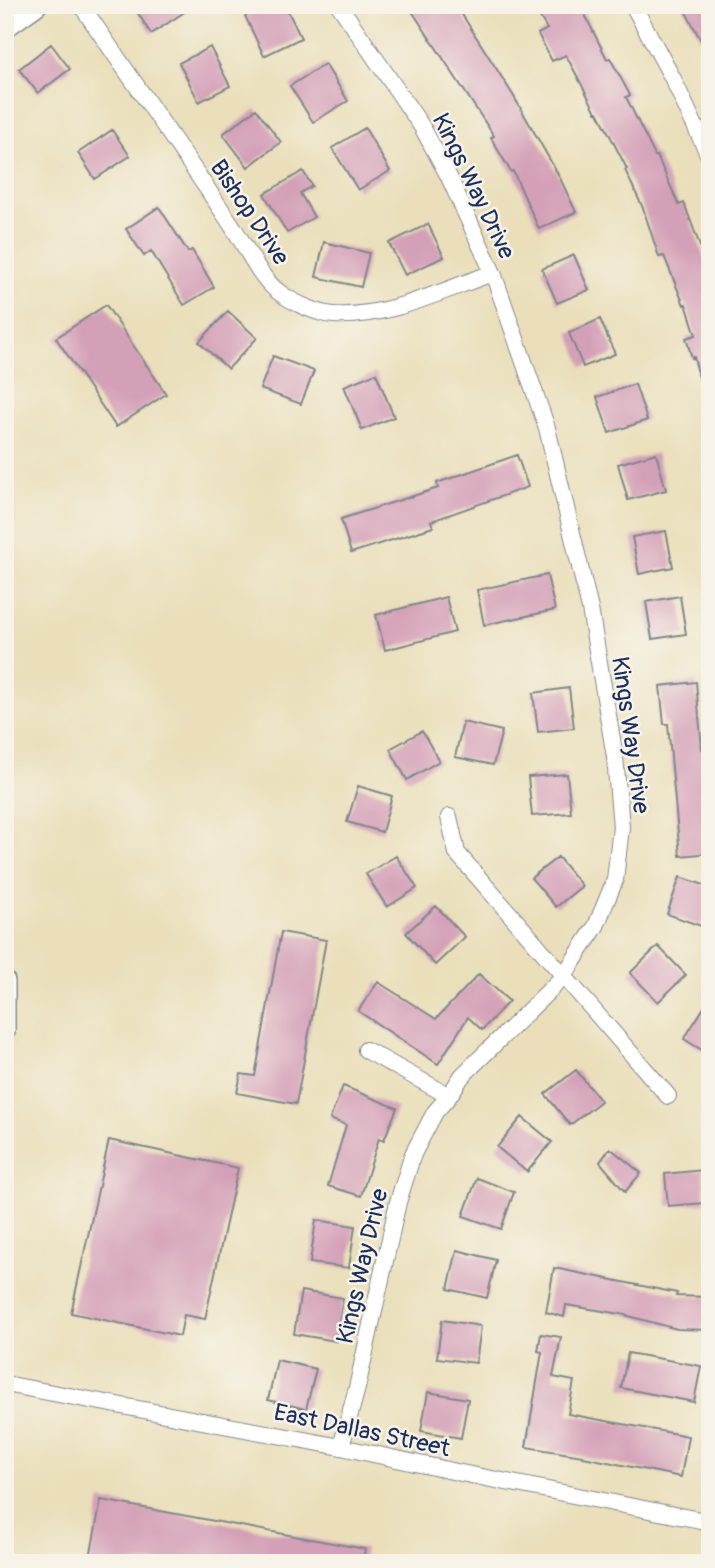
<svg xmlns="http://www.w3.org/2000/svg" width="715" height="1568" font-family="Pangolin,sans-serif">
<style>
.building{fill:#d4a0b8}
.lines{fill:none;stroke-linecap:round;stroke-linejoin:round}
.minor-casing{stroke:#82878c;stroke-width:18}
.tertiary-casing{stroke:#82878c;stroke-width:22}
.minor{stroke:#fff;stroke-width:16}
.tertiary{stroke:#fff;stroke-width:19}
.labels{text-anchor:middle;stroke-width:5;stroke-linejoin:round;paint-order:stroke}
.street-label{font-size:24px;fill:#1b2f5e;stroke:#f7f3e8}
</style>
<rect width="100%" height="100%" fill="#f7f3e8"/>
<filter id="ink" filterUnits="userSpaceOnUse"><feTurbulence type="fractalNoise" baseFrequency=".0143" numOctaves="2"/><feDisplacementMap in="SourceGraphic" scale="14" xChannelSelector="R" yChannelSelector="G"/><feConvolveMatrix kernelMatrix="1 2 1 2 8 2 1 2 1" color-interpolation-filters="sRGB"/></filter>
<filter id="wash" filterUnits="userSpaceOnUse"><feTurbulence type="fractalNoise" baseFrequency=".00686" numOctaves="4" result="noise"/><feDisplacementMap in="SourceGraphic" scale="28" xChannelSelector="R" yChannelSelector="G"/><feGaussianBlur stdDeviation="1.57" result="paint"/><feColorMatrix in="noise" values="0 0 0 0 0 0 0 0 0 0 0 0 0 0 0 0 0 1.4 0 .05"/><feComposite in="paint" operator="in"/></filter>
<g filter="url(#wash)">
<rect width="100%" height="100%" fill="#eadfba"/>
<g id="blocks">
<path class="building" d="M133,5H195L151,34Z
M268,5H285L301,38L264,56L245,16Z
M408,5H456L513,95L559,176L576,212L539,229L513,171L511,172L491,138L494,136Z
M533,5H580L607,59L610,58L630,95L626,97L655,156H657L679,205L684,203L710,273V397L704,398L694,357L692,358L686,338L696,335L686,304L684,305L664,256L659,257L643,208L625,170L627,169L598,112H596L566,55L552,61L538,34L547,29Z
M682,5H710V57Z
M51,44L70,69L38,93L19,69Z
M210,47L230,86L199,102L179,63Z
M325,64L348,101L313,122L290,86Z
M256,109L281,142L248,167L223,134Z
M365,128L390,171L358,190L332,148Z
M112,130L130,156L95,179L78,153Z
M303,171L312,186L300,193L314,217L287,233L264,194Z
M159,207L188,252L192,250L214,287L184,305L151,251L144,256L126,229Z
M428,224L444,257L405,275L389,243Z
M324,242L369,253L361,287L316,277Z
M574,255L589,290L557,303L542,269Z
M106,305L166,394L116,427L56,338Z
M228,311L257,338L228,369L199,342Z
M600,319L615,354L583,367L569,333Z
M273,356L314,371L301,404L260,389Z
M376,373L394,417L362,430L344,386Z
M635,384L647,420L609,433L597,397Z
M656,453L666,490L628,500L618,464Z
M517,455L528,487L431,521L433,527L351,553L341,519L438,488L437,483Z
M666,531L673,567L639,574L632,537Z
M547,575L555,610L484,625L477,590Z
M680,596L686,634L652,639L646,602Z
M446,597L455,632L385,650L376,615Z
M696,682L702,749H706L710,788V853L680,856L668,724H664L660,686Z
M569,688L574,728L538,732L533,693Z
M463,722L502,731L493,765L455,757Z
M422,731L439,761L407,780L390,749Z
M567,774L571,813L532,816L528,777Z
M358,786L392,796L382,832L347,822Z
M396,856L417,888L387,907L366,874Z
M558,857L582,886L556,907L531,878Z
M680,877L710,887V901L701,926L667,914Z
M436,906L465,937L435,965L406,933Z
M281,932L326,940L296,1104L237,1093L241,1074L255,1076Z
M658,946L686,975L658,1002L630,973Z
M479,974L509,1001L482,1030L468,1017L438,1064L358,1011L378,982L436,1019Z
M710,998V1055L684,1039Z
M576,1070L601,1101L570,1125L545,1094Z
M343,1086L397,1108L384,1140L379,1138L361,1196L328,1186L346,1125L330,1119Z
M522,1117L552,1142L527,1172L497,1147Z
M109,1140L238,1168L205,1319L184,1315L180,1336L71,1313Z
M610,1148L641,1173L625,1192L600,1162Z
M703,1170L705,1203L668,1206L665,1174Z
M477,1178L514,1192L501,1229L463,1216Z
M316,1220L355,1226L349,1268L310,1263Z
M457,1250L496,1260L487,1298L448,1289Z
M554,1268L677,1293L676,1296L710,1297V1330L677,1329L621,1314L566,1305L564,1317L546,1312Z
M301,1291L343,1298L336,1341L294,1334Z
M442,1320L481,1326L476,1363L437,1358Z
M541,1334L561,1337L553,1377L574,1381L568,1414L688,1436L681,1477L583,1457V1456L526,1447L542,1352L538,1351Z
M628,1353L701,1366L694,1402L621,1388Z
M277,1360L316,1369L306,1409L268,1400Z
M428,1392L468,1399L461,1438L421,1431Z
M101,1500L365,1549L362,1563H89Z"/>
</g>
</g>
<g filter="url(#ink)">
<use href="#blocks" fill-opacity="0" stroke="#82878c" stroke-width="2"/>
<g class="lines">
<defs>
<path id="minor" d="M81,5C131,78 182,151 231,224C246,246 259,278 280,293C294,303 318,314 334,315C388,318 443,290 493,273
M339,5L422,127L448,175L493,273L547,428L590,609L615,757L621,827L615,880L596,926L563,977L462,1076L449,1096L435,1112L413,1154L398,1202L357,1388L341,1447
M633,5L673,79L710,158
M449,817L457,853L668,1096
M366,1050L449,1096
M5,1384L341,1447L466,1474L710,1522"/>
<path id="tertiary" d="M5,28L37,5
M5,981V1031"/>
</defs>
<use href="#minor" class="minor-casing"/>
<use href="#tertiary" class="tertiary-casing"/>
<use href="#minor" class="minor"/>
<use href="#tertiary" class="tertiary"/>
</g>
</g>
<g class="labels">
<g class="street-label">
<text transform="translate(474 186) rotate(64)" y="8">Kings Way Drive</text>
<text transform="translate(250 212) rotate(56)" y="8">Bishop Drive</text>
<text transform="translate(631 735) rotate(82)" y="8">Kings Way Drive</text>
<text transform="translate(362 1266) rotate(-77)" y="8">Kings Way Drive</text>
<text transform="translate(362 1430) rotate(12)" y="8">East Dallas Street</text>
</g>
</g>
<rect width="715" height="1568" fill="none" stroke="#f7f3e8" stroke-width="28"/>
</svg>
